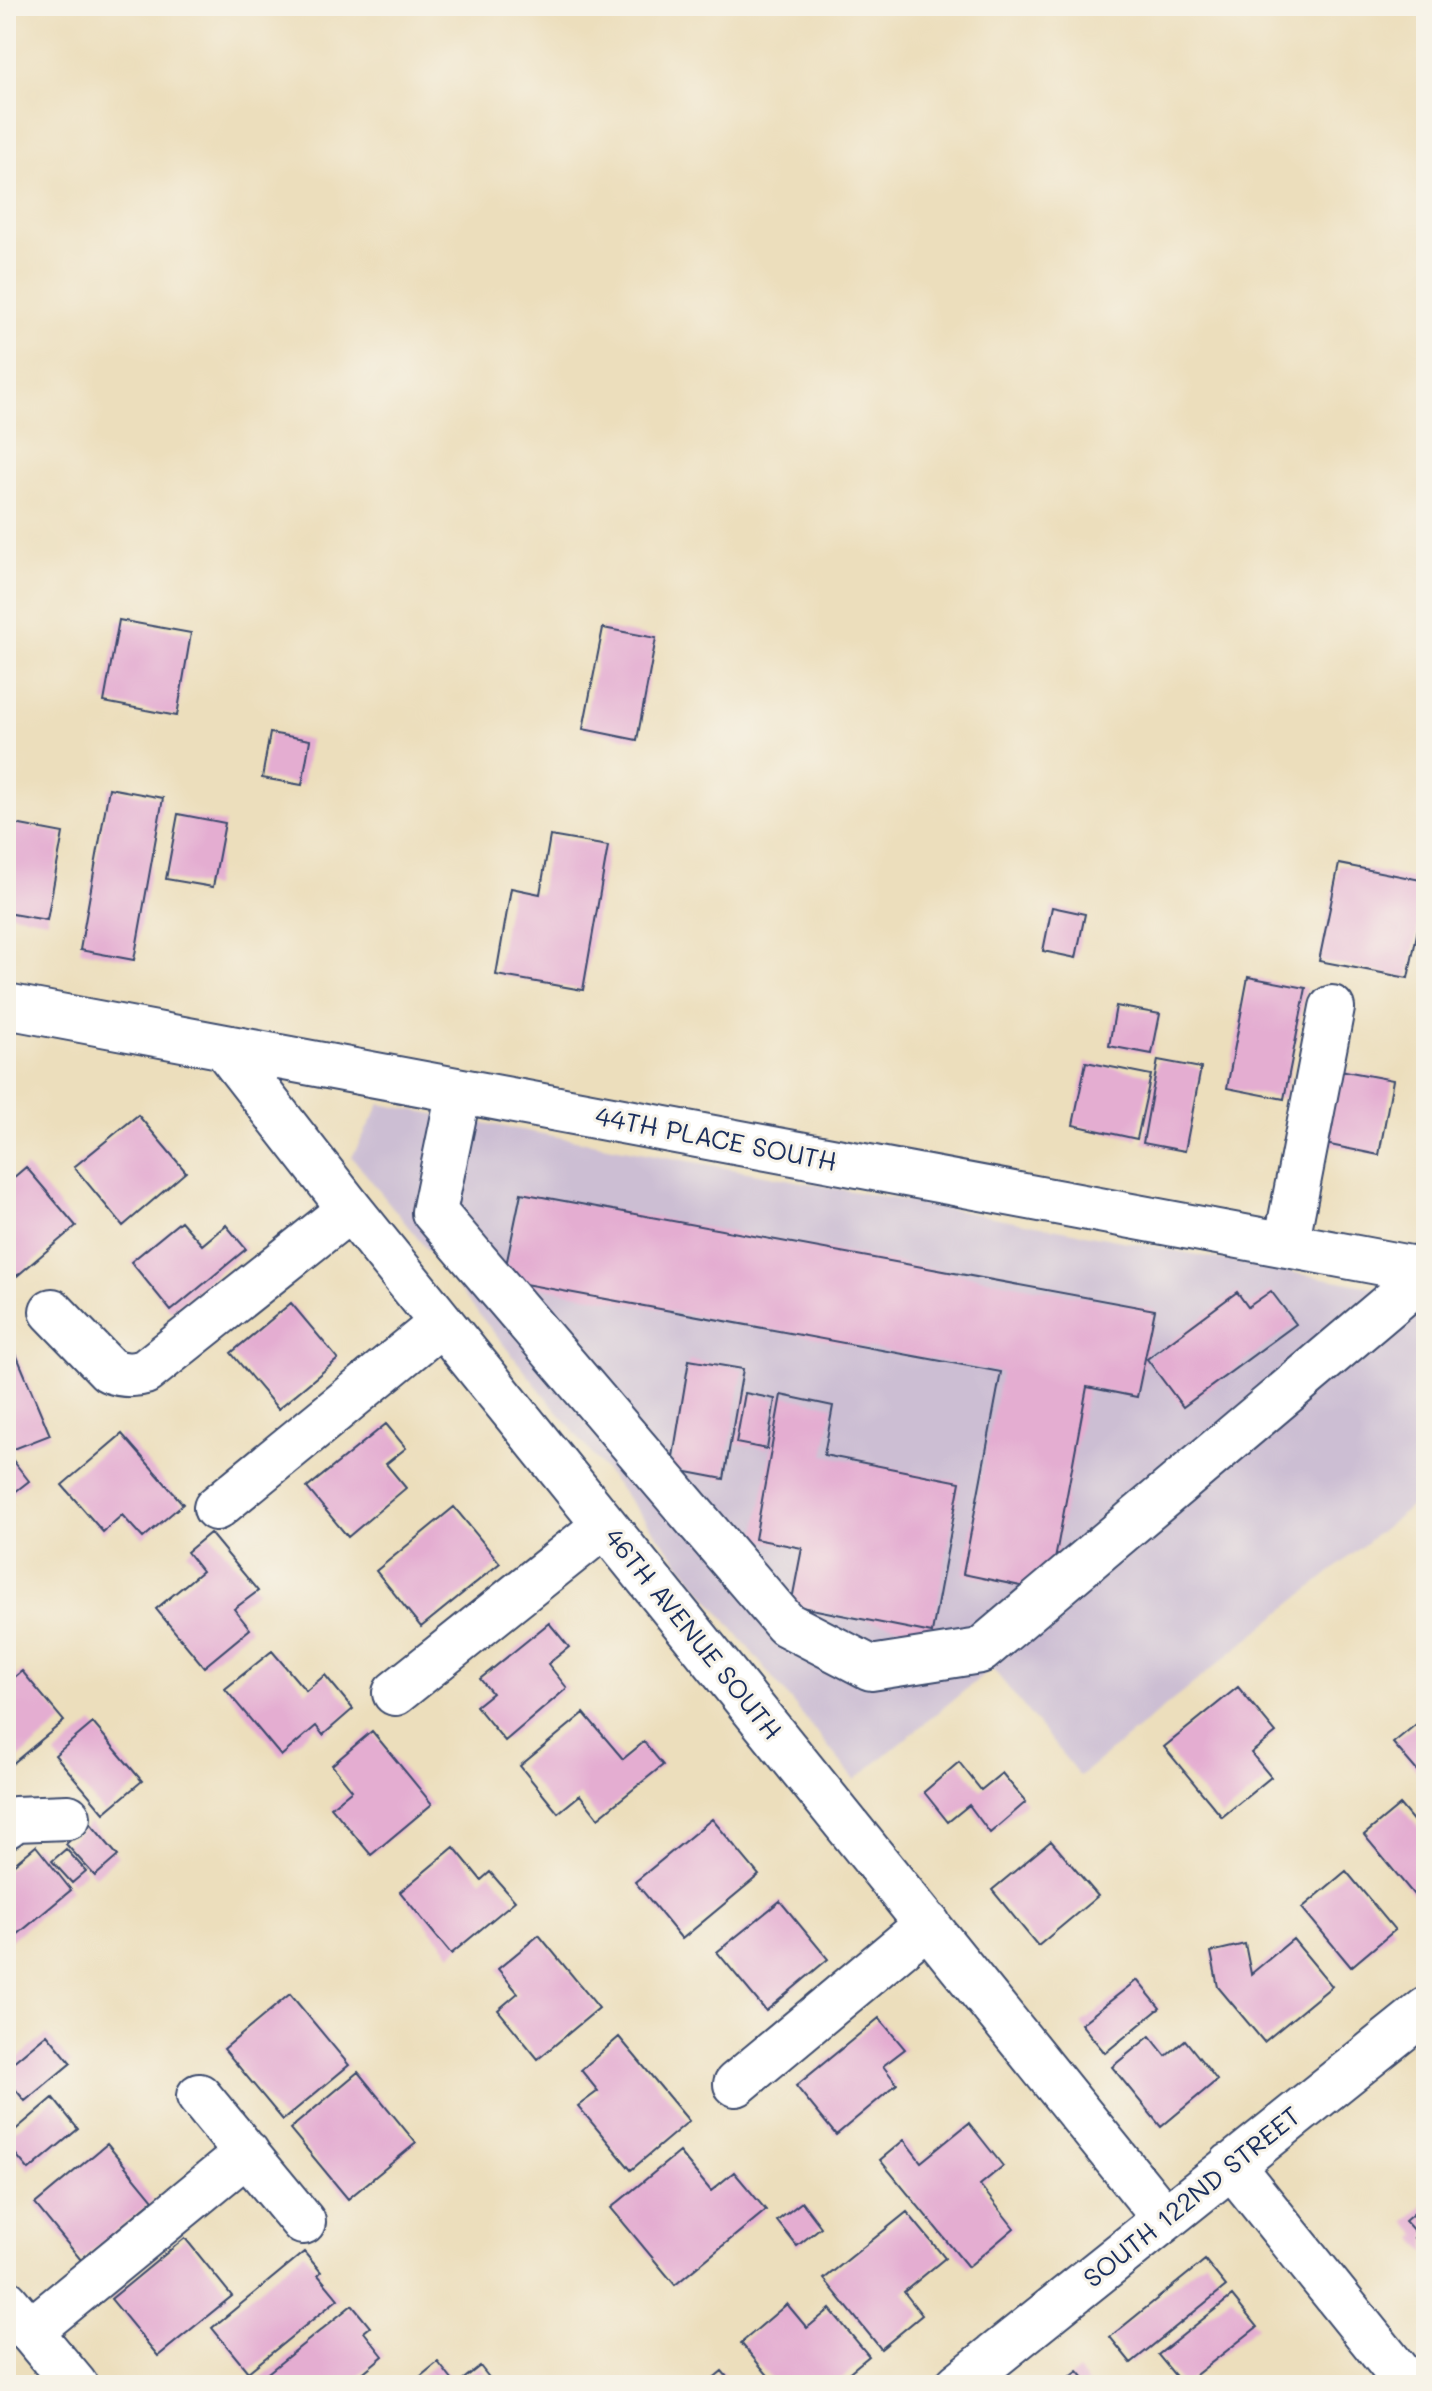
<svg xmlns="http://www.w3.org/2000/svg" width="1432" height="2391" font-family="Mali,sans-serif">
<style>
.industrial{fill:#ccbed3}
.building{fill:#e4add1}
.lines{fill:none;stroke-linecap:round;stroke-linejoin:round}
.minor-casing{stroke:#3a496c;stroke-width:48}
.minor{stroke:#fff;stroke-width:44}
.labels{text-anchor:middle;stroke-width:6;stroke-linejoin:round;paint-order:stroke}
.street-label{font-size:26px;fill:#1b2f5e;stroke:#f7f3e8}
</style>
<rect width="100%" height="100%" fill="#f7f3e8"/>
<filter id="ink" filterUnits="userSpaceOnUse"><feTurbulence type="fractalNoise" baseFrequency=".0125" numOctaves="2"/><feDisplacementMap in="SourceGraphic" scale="16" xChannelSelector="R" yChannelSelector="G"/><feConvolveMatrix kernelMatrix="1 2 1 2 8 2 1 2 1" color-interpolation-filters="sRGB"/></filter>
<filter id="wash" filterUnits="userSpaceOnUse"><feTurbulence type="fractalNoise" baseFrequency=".006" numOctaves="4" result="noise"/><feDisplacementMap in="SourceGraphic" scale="32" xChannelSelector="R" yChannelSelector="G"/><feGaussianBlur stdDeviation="1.8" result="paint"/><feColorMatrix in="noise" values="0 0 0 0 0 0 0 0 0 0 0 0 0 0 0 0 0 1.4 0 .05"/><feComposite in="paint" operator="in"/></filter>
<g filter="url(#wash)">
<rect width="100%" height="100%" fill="#ecdebc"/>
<path class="industrial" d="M380,1104L1426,1297V1494L1080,1776L992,1668L855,1780L352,1157Z"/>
<g id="blocks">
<path class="building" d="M119,620L191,633L177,716L104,702Z
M603,628L656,638L637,740L583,729Z
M270,733L310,740L302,785L262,778Z
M109,788L163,798L134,960L80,950Z
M178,814L225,823L213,887L166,879Z
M15,824L63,833L47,920L6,913V872Z
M550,836L608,846L583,990L496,975L511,888L540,894Z
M1339,864L1426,881V890L1408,978L1319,961Z
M1052,907L1085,914L1076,958L1043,951Z
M1248,977L1306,988L1284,1099L1227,1088Z
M1116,1006L1160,1014L1152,1054L1109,1046Z
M1158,1060L1201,1068L1185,1151L1143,1143Z
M1086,1062L1151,1075L1137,1139L1073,1125Z
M1340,1070L1393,1080L1379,1155L1325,1144Z
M138,1115L186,1172L123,1226L74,1167Z
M26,1167L76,1226L17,1276L6,1263V1184Z
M521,1193L1155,1310L1137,1397L1087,1387L1049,1592L963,1574L1001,1372L503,1280Z
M181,1221L202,1245L226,1225L246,1249L171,1311L131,1262Z
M1271,1291L1296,1324L1183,1407L1147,1359L1237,1292L1248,1307Z
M291,1303L338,1359L278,1409L231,1353Z
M16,1354L50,1435L14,1449L6,1431V1358Z
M689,1360L743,1369L724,1479L671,1469Z
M745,1393L775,1399L767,1449L736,1443Z
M781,1395L833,1406L824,1455L960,1482L932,1633L791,1605L802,1548L755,1539Z
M386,1424L406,1448L386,1464L406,1488L348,1537L307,1488Z
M122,1434L183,1504L143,1538L122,1515L103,1532L62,1485Z
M8,1454L29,1481L6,1499V1455Z
M454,1507L500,1563L421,1627L376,1571Z
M210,1533L258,1591L234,1609L250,1629L204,1667L156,1609L202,1571L187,1552Z
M549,1623L569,1647L548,1664L567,1688L505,1741L476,1706L492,1693L480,1679Z
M272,1651L306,1691L325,1675L353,1709L323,1735L316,1726L281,1756L225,1689Z
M22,1671L64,1721L6,1769V1684Z
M1238,1687L1276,1733L1251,1753L1271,1777L1222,1817L1164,1747Z
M584,1713L623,1759L644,1742L663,1765L598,1818L580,1795L558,1813L520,1766Z
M1426,1716V1777L1424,1779L1393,1743Z
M93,1723L142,1781L104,1813L55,1755Z
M372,1731L432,1804L371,1855L331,1807L352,1790L332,1765Z
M959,1762L981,1790L1002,1773L1026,1802L990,1833L969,1805L948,1822L924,1792Z
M1400,1805L1426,1836V1905L1424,1907L1364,1835Z
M712,1819L759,1875L682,1939L635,1882Z
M90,1823L118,1856L95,1876L66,1844Z
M1051,1841L1098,1896L1038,1946L992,1890Z
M36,1846L71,1890L6,1944V1871Z
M454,1847L481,1880L490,1872L515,1901L451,1954L400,1892Z
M66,1849L86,1871L72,1883L52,1861Z
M1346,1871L1395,1930L1351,1967L1302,1908Z
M780,1901L828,1959L766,2011L717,1952Z
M539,1935L599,2008L538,2059L498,2010L518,1993L498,1969Z
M1293,1939L1332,1986L1264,2042L1218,1987L1211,1952L1245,1944L1251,1974Z
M1137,1980L1160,2008L1105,2053L1081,2024Z
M290,1994L349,2065L283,2120L224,2049Z
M879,2018L905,2049L883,2066L897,2084L836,2135L796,2086Z
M47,2034L71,2063L25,2101L6,2078V2068Z
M1150,2036L1166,2056L1185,2040L1217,2080L1161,2127L1112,2067Z
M619,2037L689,2121L631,2170L578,2106L598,2091L581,2070Z
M358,2072L416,2143L348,2199L290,2129Z
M53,2098L78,2129L29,2170L6,2143V2138Z
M969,2123L1003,2166L980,2185L1014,2228L968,2267L880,2160L904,2140L921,2162Z
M107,2144L153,2200L81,2260L35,2204Z
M679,2152L711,2191L734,2172L766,2210L675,2285L611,2208Z
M802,2202L821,2227L797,2246L777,2221Z
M1426,2203V2253L1414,2238L1418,2235L1405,2221Z
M907,2212L945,2258L904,2292L922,2315L881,2349L824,2279Z
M185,2238L232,2296L158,2356L111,2299Z
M304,2252L321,2272L318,2275L338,2299L248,2372L212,2328Z
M1205,2260L1226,2286L1131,2363L1110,2337Z
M1232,2296L1257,2327L1183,2385L1158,2355Z
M787,2304L807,2328L830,2309L869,2356L834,2385H776L741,2343Z
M352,2305L370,2327L364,2332L383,2356L348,2385H253Z
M438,2362L456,2385H410Z
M480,2366L495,2385H456Z
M722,2371L734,2385H705Z
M1078,2371L1090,2385H1060Z"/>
</g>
</g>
<g filter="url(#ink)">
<use href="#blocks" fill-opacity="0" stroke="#3a496c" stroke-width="2"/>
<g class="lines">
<defs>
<path id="minor" d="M6,1006L1426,1271
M224,1047L350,1209L1164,2218
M459,1091L434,1212L786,1624L871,1668L980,1651L1426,1274
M1286,1245L1332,1008
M52,1311L109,1370C122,1375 132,1376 145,1372L350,1209
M216,1508L442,1323
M395,1693L605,1525
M6,1826L15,1819L68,1817
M736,2084L928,1924
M199,2096L303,2222
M1231,2165L1408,2385
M6,2302L75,2385
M30,2331L247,2153
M958,2385L1426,2010"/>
</defs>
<use href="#minor" class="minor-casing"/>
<use href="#minor" class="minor"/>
</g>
</g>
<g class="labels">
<g class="street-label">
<text transform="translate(716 1139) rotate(11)" y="9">44TH PLACE SOUTH</text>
<text transform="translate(693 1634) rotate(51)" y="9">46TH AVENUE SOUTH</text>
<text transform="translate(1192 2197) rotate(-39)" y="9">SOUTH 122ND STREET</text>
</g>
</g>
<rect width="1432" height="2391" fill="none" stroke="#f7f3e8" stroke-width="32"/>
</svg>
